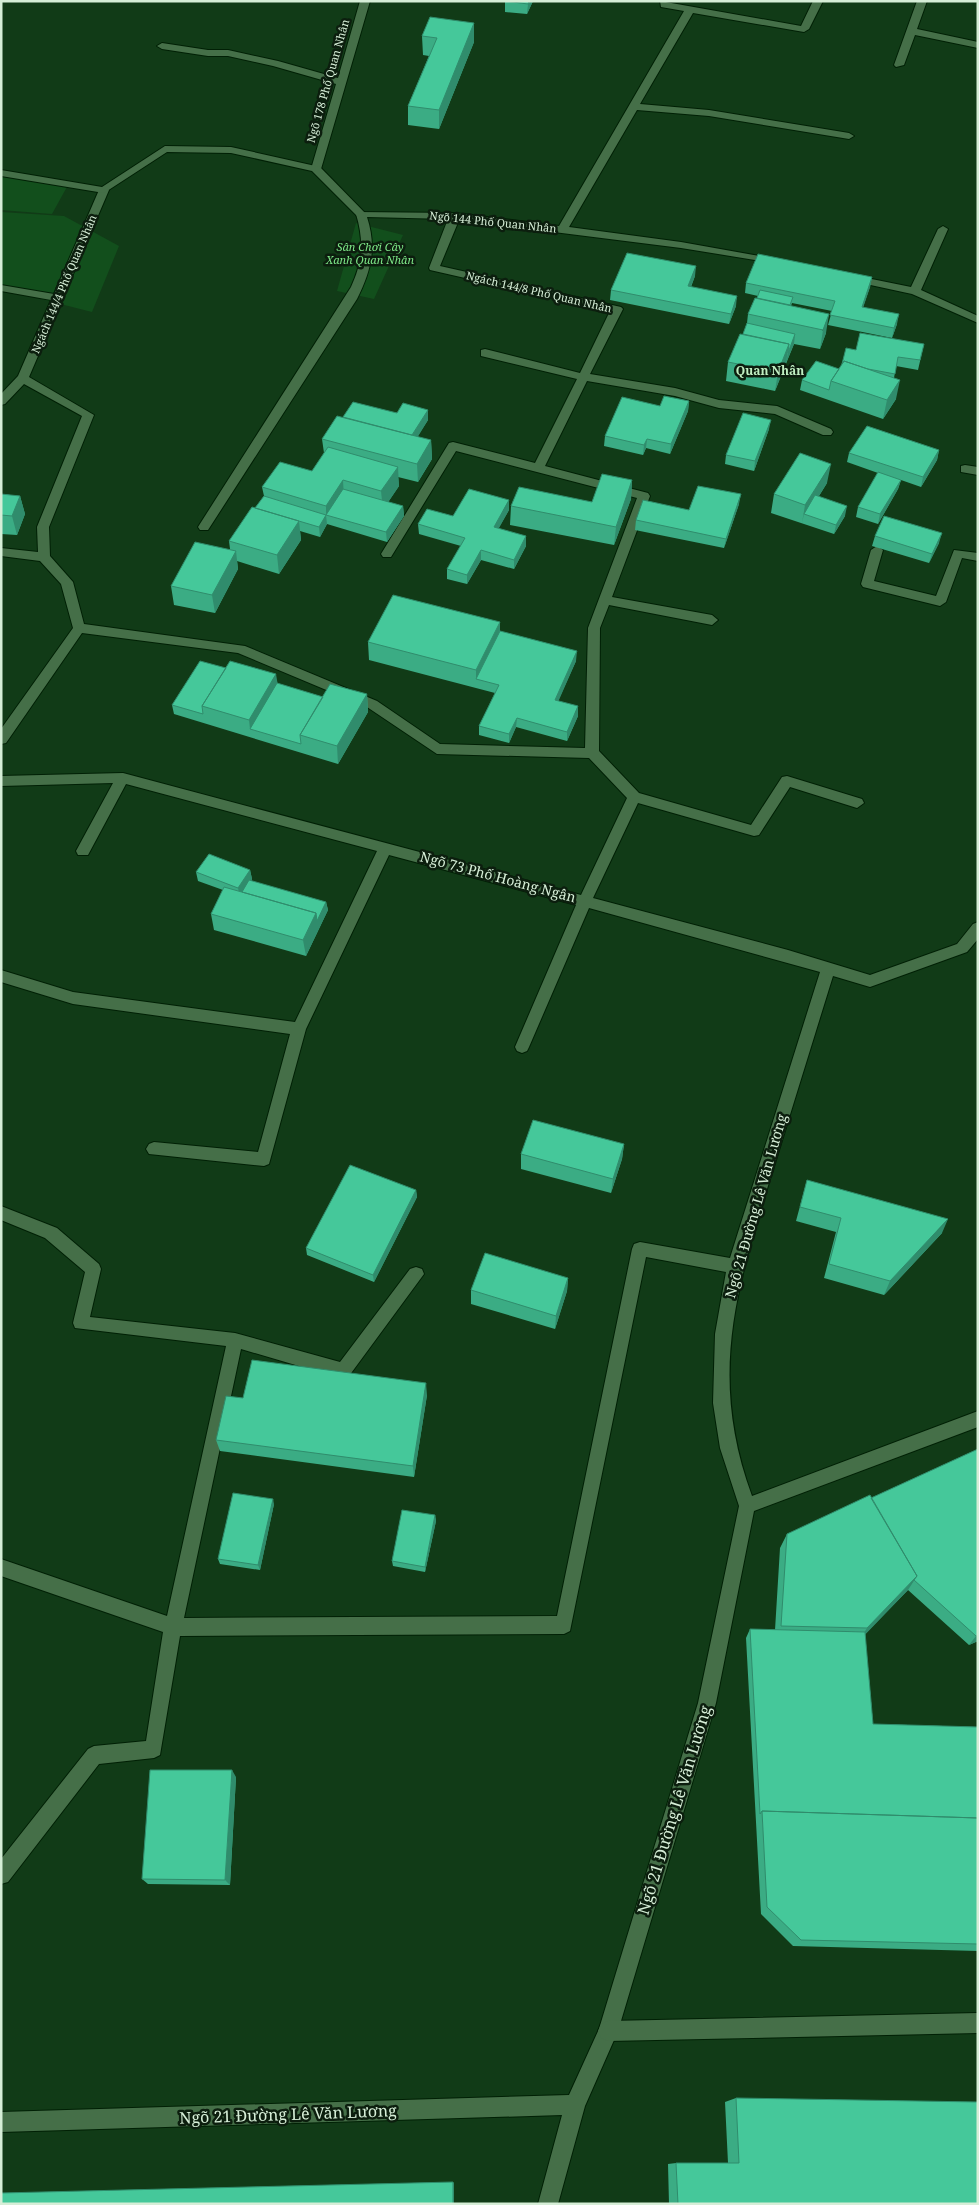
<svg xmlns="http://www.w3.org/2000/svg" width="979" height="2205" font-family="'Noto Serif',serif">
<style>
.green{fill:#124f1c}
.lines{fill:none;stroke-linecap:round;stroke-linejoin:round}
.lane-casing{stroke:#012005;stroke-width:2}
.street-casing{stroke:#012005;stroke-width:2}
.lane{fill:#456f48;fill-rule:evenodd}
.street{fill:#456f48;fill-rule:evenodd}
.wall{fill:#3bac84}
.shaded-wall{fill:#308c6c}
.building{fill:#45c89a;stroke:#308c6c}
.labels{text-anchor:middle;stroke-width:5;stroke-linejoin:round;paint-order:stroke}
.far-street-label{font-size:11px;fill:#d6eed7;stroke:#0c1e0e}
.far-park-label{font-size:11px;font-style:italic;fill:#7de687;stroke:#0c1e0e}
.far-neighbourhood-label{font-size:12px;font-weight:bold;fill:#c0efc2;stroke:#0c1e0e}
.street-label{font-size:14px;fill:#d6eed7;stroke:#0c1e0e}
.near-street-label{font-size:16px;fill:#d6eed7;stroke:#0c1e0e}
</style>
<rect width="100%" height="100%" fill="#113b17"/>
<path class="green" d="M1,174L68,185L52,214L1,210Z
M1,212L64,216L119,246L92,312L1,289Z
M356,223L403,235L374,299L337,291Z"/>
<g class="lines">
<defs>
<path id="lane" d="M360,1H370L321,169L316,172L311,169L336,84L273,66L228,56H208L162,49L157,46L162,43L208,50H228L278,61L338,78Z
M660,1L801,26L813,1H823L809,29L804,32L693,13L640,104L709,110L849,133L854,136L849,139L709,116L637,110L569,227L681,242L776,259L781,262L780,264L681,248L459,220L440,266L621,307L623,309L590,374L675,388L719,400L777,406L831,429L833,432L831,435H823L775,414L719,408L675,396L587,381L545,466L648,493L650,496L612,597L712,615L718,620L712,625L609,605L600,628L599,751L639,793L751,825L782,777L787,776L862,799L864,803L857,808L790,787L759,835L754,836L638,803L593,898L788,950L870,975L957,944L973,924L978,922V939L967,952L870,987L833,976C814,1037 795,1099 776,1160C739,1280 706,1372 752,1496L978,1411V1427L754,1511L716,1703L618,2031L585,2106L558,2204H538L562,2115L1,2132V2112L569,2095L599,2029L698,1703L739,1506L720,1448L713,1403L715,1334L726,1272L646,1257L570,1631L564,1634L180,1636L160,1755L154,1758L99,1764L8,1882L1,1884V1859L88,1749L94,1746L146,1741L163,1632L1,1576V1559L167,1616L226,1346L75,1328L73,1323L85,1272L45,1238L1,1220V1206L57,1228L99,1264L101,1269L90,1317L235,1333L340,1362L410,1269L416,1267L422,1269L424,1274L349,1376L343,1379L241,1349L184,1618L557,1616L632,1249L634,1244L640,1242L730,1258L820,972L589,908L529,1047L527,1051L522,1053L517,1051L515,1047L576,905L389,855L306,1029L269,1164L264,1166L149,1154L146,1149L149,1144L154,1142L258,1152L290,1034L73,1004L1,982V970L73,992L295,1022L377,851L126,784L88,855H78L76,851L113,783L1,786V776L123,773L581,895L627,798L589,758L437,754L367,707L238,653L82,633L6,743L1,744V729L73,628L61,584L40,561L1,556V548L38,552L37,527L82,416L24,384L5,404L1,405V394L18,376L51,300L1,291V285L54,294L99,190L100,188H108L109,190L29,377L94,415L49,527L50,556L73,582L84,624L245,646L377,701L440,744L585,748L588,628L637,498L456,451L391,557H383L381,554L449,443L453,442L535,463L577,379L481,356V350L485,349L580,373L610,311L430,270L429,268L448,219L367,217C377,248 371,271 357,299L208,530H200L198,527L351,287C363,261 364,241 356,214L357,212L455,213L559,226L684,11L661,7Z
M917,1H927L917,29L978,42V48L915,35L904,65L896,67L894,65Z
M943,226L948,229L921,290L978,316V323L912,294L852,281L847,278L852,275L911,287L938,229Z
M965,465L978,467V475L961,472V466Z
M877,546L883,550L874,581L936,596L954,550L978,553V561L962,558L946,602L940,606L863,587L861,584L871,550Z"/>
<path id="street" d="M165,146L231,147L320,167L366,214L365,216H357L312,171L231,153L167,152L104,193L1,176V170L102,187Z
M978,2013V2033L608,2041L601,2038L598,2031L601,2024L608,2021Z"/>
</defs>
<use href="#lane" class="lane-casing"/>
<use href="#street" class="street-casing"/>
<use href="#lane" class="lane"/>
<use href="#street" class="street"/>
</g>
<path class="wall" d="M505,1H533L527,14L505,12Z
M474,23V42L439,129L408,125V106L429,56L423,55L422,36Z
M695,276L691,287L736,306L729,324L610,300L611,290Z
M872,277L870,287L863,307L897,324L892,338L828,325L832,311L792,303L791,306L826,333L820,349L794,344L775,391L726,381L728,362L743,334L747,323L748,314L758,296L745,293L746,283Z
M924,344L918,370L896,366L894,378L896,399L883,419L800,390L802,380L839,369L856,350Z
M689,401L688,411L670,454L646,448L643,455L604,446L605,436L660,406Z
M428,410V420L417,437L431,440L432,459L418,482L398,477L399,486L388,502L403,506L404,516L387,542L327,524L320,537L300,531L301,540L279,574L237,561L238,569L215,613L174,605L171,586L230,549L229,541L255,508L264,496L262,487L312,471L324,453L322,439L343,417Z
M769,429L754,471L725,464L726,455Z
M939,450L937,460L921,487L901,480L898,489L878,524L856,517L858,507L878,473L847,462L849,453Z
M632,480L631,499L614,545L510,525L511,506L592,502Z
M827,483L819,496L845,516L834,534L771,513L774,494Z
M1,494L20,496L25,514L17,535L1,534Z
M739,504L724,548L635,530L636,520L689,510Z
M509,510L498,529L526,536V546L514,569L481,560L467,584L447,579V569L461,546L419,534L418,524L453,516Z
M875,536L939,543L929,563L872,546Z
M500,622V631L576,661L558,701L578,716L567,741L516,727L509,743L479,735V726L495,693L369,660L368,642Z
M226,668L323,697L367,694L368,712L338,764L174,714L172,705Z
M250,870L252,879L251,881L326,902L328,910L306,956L214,930L211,914L223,890L198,881L196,872Z
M624,1144L622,1159L611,1193L521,1169V1154Z
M807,1180L942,1233L884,1295L824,1278L836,1232L796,1221Z
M416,1190L417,1197L374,1282L307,1255L306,1248Z
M568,1278L567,1291L555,1329L471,1304V1290Z
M427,1395L414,1477L220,1451L216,1440L243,1398Z
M978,1449V1641L969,1645L908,1590L865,1634L873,1724L978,1727V1951L793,1946L761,1914L746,1638L750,1629L775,1630L780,1548L787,1534L871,1498Z
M274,1504L260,1570L220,1564L218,1559Z
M435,1515L436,1521L425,1572L393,1566L392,1561Z
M236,1777L230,1885L148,1884L142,1879Z
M736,2098L978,2204H669L668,2164L676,2163H728L725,2102Z"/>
<path class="shaded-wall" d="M529,1H533L527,14L528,4Z
M474,23V42L439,129V110Z
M696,266L695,276L687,296L688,286Z
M872,277L870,287L860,317L862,307Z
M737,296L736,306L729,324L731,314Z
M829,314L826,333L820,349L823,330Z
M899,314L897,324L892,338L894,328Z
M795,334L794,344L786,363L788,353Z
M789,344L786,363L775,391L778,372Z
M900,380L896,399L883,419L887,400Z
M689,401L688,411L670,454L671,444Z
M428,410V420L408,453L407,443Z
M771,420L769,429L754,471L755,461Z
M647,439L646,448L643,455L644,445Z
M431,440L432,459L418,482L417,464Z
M939,450L937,460L921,487L923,477Z
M831,464L827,483L807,515L804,514L802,523L805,505Z
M398,467L399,486L383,510L381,491Z
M343,480L344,499L326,515V506Z
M632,480L631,499L614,545L616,527Z
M901,480L898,489L878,524L880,514Z
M741,494L739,504L724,548L726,539Z
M20,496L25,514L17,535L12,516Z
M509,500V510L494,537V527Z
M403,506L404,516L387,542L386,532Z
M847,506L845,516L834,534L836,525Z
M326,515L327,524L320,537L319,527Z
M299,521L301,540L279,574L277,555Z
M942,533L939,543L929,563L932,554Z
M526,536V546L514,569V560Z
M481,550V560L467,584V575Z
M236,551L238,569L215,613L212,595Z
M500,622V640L476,679V670Z
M577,651L576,661L555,709V700Z
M276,674L279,692L250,729L249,720Z
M367,694L368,712L338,764L337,746Z
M578,706V716L567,741V732Z
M517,718L516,727L509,743V734Z
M250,870L252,879L240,897L238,888Z
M326,902L328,910L306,956L303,940L316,913Z
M624,1144L622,1159L611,1193L613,1179Z
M416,1190L417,1197L374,1282L373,1275Z
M948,1219L942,1233L884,1295L890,1281Z
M568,1278L567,1291L555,1329L556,1316Z
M426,1383L427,1395L414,1477L413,1466Z
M273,1499L274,1504L260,1570L258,1565Z
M435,1515L436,1521L425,1572V1567Z
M917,1576L908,1590L859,1641L867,1628Z
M976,1636H978V1641L969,1645Z
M232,1770L236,1777L230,1885L225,1880Z
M453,2182L454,2183V2204H453Z"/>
<path class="building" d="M505,1H529L528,4Z
M430,17L474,23L439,110L408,106L437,38L422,36Z
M627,253L696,266L688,286L737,296L731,314L611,290Z
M758,254L872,277L862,307L899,314L894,328L830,315L835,301L746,283Z
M760,290L793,297L790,305L757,298Z
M755,298L829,314L823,330L748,314Z
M747,323L795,334L788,353L789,344L743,334Z
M860,333L924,344L920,360L898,357L895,374L868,369L844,361L842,364L846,348L856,350Z
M740,334L789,344L778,372L728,362Z
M816,361L839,369L831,381L829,390L802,380Z
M844,361L900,380L887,400L831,381Z
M664,396L689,401L671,444L647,439L644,445L605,436L622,397L660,406Z
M353,402L397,413L403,403L428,410L412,435L343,417Z
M743,413L771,420L755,461L726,455Z
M337,416L431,440L417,464L322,439Z
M867,426L939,450L923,477L849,453Z
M328,447L398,467L381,491L343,480L326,506L262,487L280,462L312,471Z
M800,453L831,464L805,505L774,494Z
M878,472L901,480L880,514L858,507Z
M602,474L632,480L616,527L511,506L519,487L592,502Z
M698,486L741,494L726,539L636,520L643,500L689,510Z
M343,489L403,506L386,532L326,515Z
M469,489L509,500L494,527L526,536L514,560L481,550L467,575L447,569L465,538L418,524L427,509L453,516Z
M1,494L20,496L12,516L1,515Z
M815,495L847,506L836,525L804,514Z
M264,496L326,515L319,527L255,508Z
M252,507L299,521L277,555L229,541Z
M884,516L942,533L932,554L875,536Z
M195,542L236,551L212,595L171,586Z
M393,595L500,622L476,670L368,642Z
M500,631L577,651L555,700L578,706L567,732L517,718L509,734L479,726L499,685L476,679Z
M200,661L226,668L202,706L203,714L172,705Z
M230,661L276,674L249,720L202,706Z
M277,683L323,697L300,735L301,744L250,729Z
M330,684L367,694L337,746L300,735Z
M209,854L250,870L238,888L196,872Z
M249,880L326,902L317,921L316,913L242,892Z
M224,887L316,913L303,940L211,914Z
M533,1120L624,1144L613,1179L521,1154Z
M350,1165L416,1190L373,1275L306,1248Z
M807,1180L948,1219L890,1281L829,1264L841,1218L800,1207Z
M485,1253L568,1278L556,1316L471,1290Z
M252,1360L426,1383L413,1466L216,1440L226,1396L243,1398Z
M978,1449V1636H976L914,1580L917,1576L871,1498Z
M233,1493L273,1499L258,1565L218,1559Z
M870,1495L917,1576L867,1628L781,1626L787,1534Z
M402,1510L435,1515L425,1567L392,1561Z
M750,1629L865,1632L873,1724L978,1727V1818L762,1811L760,1814Z
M150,1770H232L225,1880L142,1879Z
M762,1811L978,1818V1944L801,1940L767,1907Z
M736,2098L978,2102V2204H678L676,2163H739Z
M453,2182V2204H1V2193Z"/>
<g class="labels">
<g class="far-street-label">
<text transform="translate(328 81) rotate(-74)" y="4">Ngõ 178 Phố Quan Nhân</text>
<text transform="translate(493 222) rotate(6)" y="4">Ngõ 144 Phố Quan Nhân</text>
<text transform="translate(64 284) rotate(-67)" y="4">Ngách 144/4 Phố Quan Nhân</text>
<text transform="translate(539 292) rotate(13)" y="4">Ngách 144/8 Phố Quan Nhân</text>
</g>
<g class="far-park-label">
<text x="370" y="251">Sân Chơi Cây<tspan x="370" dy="13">Xanh Quan Nhân</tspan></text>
</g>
<g class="far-neighbourhood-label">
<text x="770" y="375">Quan Nhân</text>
</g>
<g class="street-label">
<text transform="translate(498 877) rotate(15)" y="5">Ngõ 73 Phố Hoàng Ngân</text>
<text transform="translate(756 1206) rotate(-74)" y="5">Ngõ 21 Đường Lê Văn Lương</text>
</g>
<g class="near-street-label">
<text transform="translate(674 1810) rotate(-73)" y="6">Ngõ 21 Đường Lê Văn Lương</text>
<text transform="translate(288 2114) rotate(-2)" y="6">Ngõ 21 Đường Lê Văn Lương</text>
</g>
</g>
<rect width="979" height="2205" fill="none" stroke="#d6eed7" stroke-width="5"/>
</svg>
